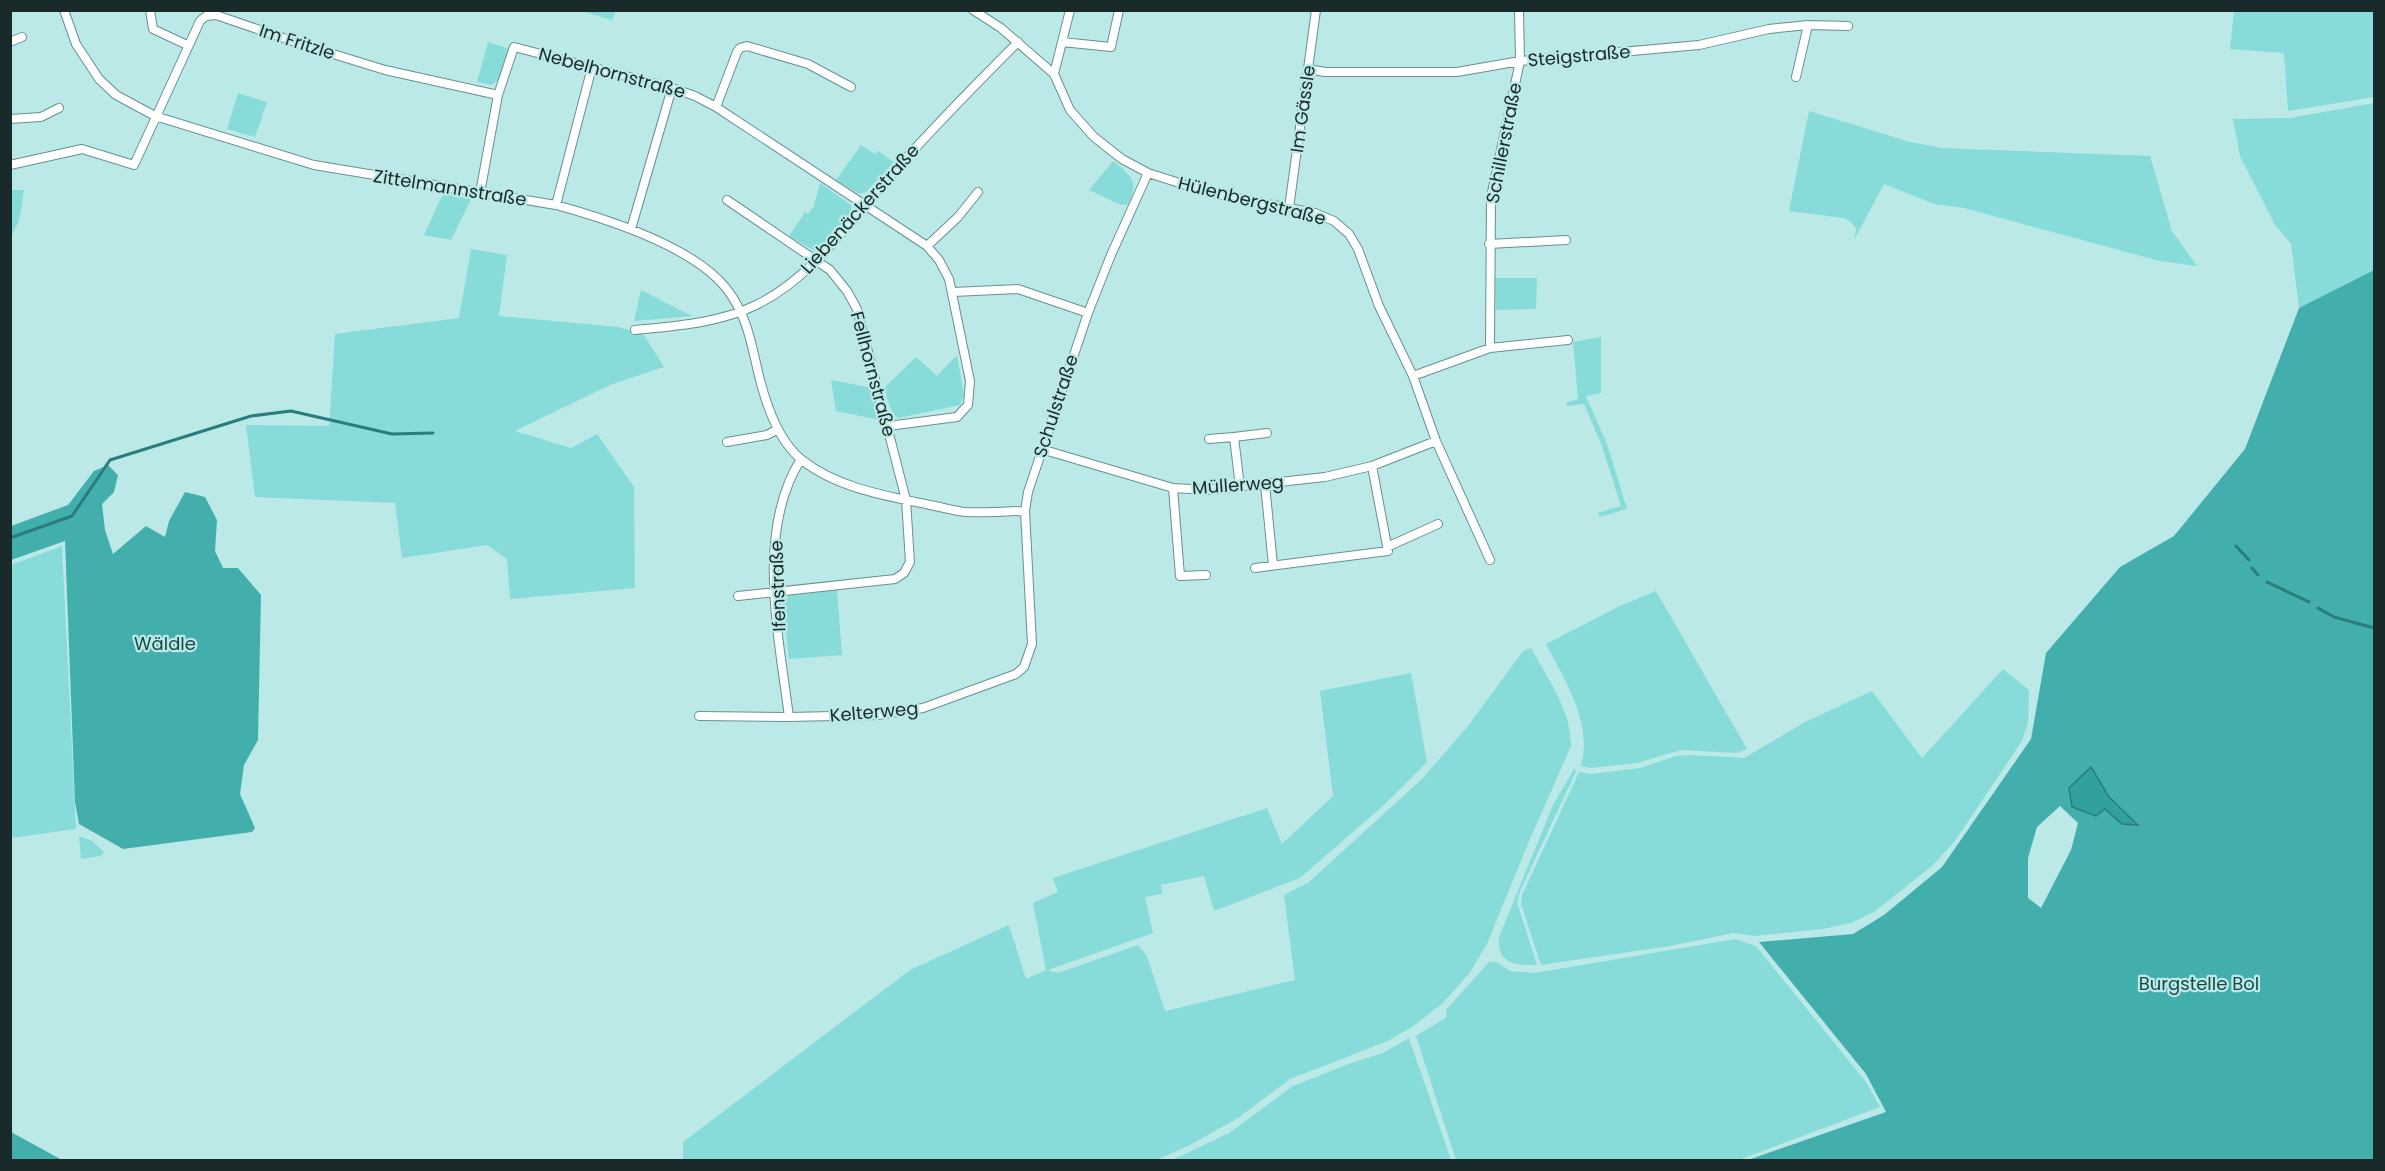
<svg xmlns="http://www.w3.org/2000/svg" width="2385" height="1171" font-family="Poppins,sans-serif">
<style>
.green{fill:#87dcda}
.forest{fill:#43afad;fill-rule:evenodd}
.water{fill:#32a09f;stroke:#2a7d7c;stroke-width:1.5}
.lines{fill:none;stroke-linecap:round;stroke-linejoin:round}
.stream{stroke:#2a7d7c;stroke-width:3}
.minor-casing{stroke:#66918f;stroke-width:10}
.minor{stroke:#fff;stroke-width:8}
.labels{text-anchor:middle;stroke-width:4.5;stroke-linejoin:round;paint-order:stroke}
.street-label{font-size:18px;fill:#182a29;stroke:#bbe9e7}
.park-label{font-size:18px;fill:#184847;stroke:#bbe9e7}
</style>
<rect width="100%" height="100%" fill="#bbe9e7"/>
<path class="green" d="M586,10H616V11L612,20L585,12Z
M2234,11H2374V97L2288,111L2284,53L2230,49Z
M488,42L510,49L499,80L491,85L477,82Z
M238,93L267,102L255,137L227,129Z
M2374,103V270L2299,308L2291,244L2275,225L2240,156L2233,119L2290,118Z
M1809,111L1910,142L1942,148L2150,156L2172,231L2197,266L2160,261L1964,208L1934,204L1884,184L1854,240L1856,229L1851,222L1844,218L1789,211Z
M861,145L875,154L878,151L894,162L866,192L859,194L836,180Z
M1113,161C1132,176 1139,181 1128,205H1121L1089,190Z
M820,183L851,205V215L820,250L815,251L789,236L805,212L808,214L814,206Z
M11,190H24L19,221L11,237Z
M443,194L471,199L451,240L424,235Z
M471,249L507,255L499,316L619,327L644,335L664,367L610,385L515,431L571,448L597,434L634,487L635,588L510,599L507,559L487,545L402,558L395,503L255,497L246,425L329,426L335,334L459,318Z
M1495,278H1537L1536,309L1496,310Z
M641,290L692,316L634,321Z
M1601,337V393L1586,396L1607,444L1627,509L1599,517L1598,513L1621,506L1602,446L1584,404L1567,406L1566,403L1578,399L1573,342Z
M957,355L964,396L960,405L899,418C889,413 888,398 884,388L916,357L937,376Z
M831,380L872,388L880,420L836,411Z
M62,546L76,829L11,838V565Z
M837,590L842,655L789,659L783,605L789,595Z
M1656,591L1747,749L1737,753L1681,750L1637,763L1591,768L1581,766C1593,723 1565,681 1546,644L1620,606Z
M1531,648C1548,679 1571,710 1571,746L1527,846L1487,944L1471,971L1443,1003L1412,1027L1388,1041L1290,1079L1238,1118L1190,1145L1157,1160H683V1142L910,970L1009,925L1026,979L1046,970L1033,903L1058,892L1053,878L1267,808L1282,844L1333,796L1320,691L1411,673L1427,762L1384,805L1300,878L1214,911L1204,876L1161,885L1162,894L1145,897L1153,933L1048,970L1058,973L1138,945L1147,956L1165,1011L1295,980L1284,895L1309,882L1422,779L1468,726L1523,651Z
M2003,669L2029,690L2028,723L2022,741L1955,841L1932,866L1874,912L1851,923L1823,929L1754,936L1734,933L1670,946L1541,965L1521,904L1522,895L1579,772L1591,774L1640,768L1676,756L1690,755L1744,758L1805,722L1872,691L1922,758Z
M1574,769L1576,770L1574,776L1521,889L1517,902L1537,965C1515,965 1497,964 1499,937L1553,805Z
M79,836L92,841L104,852L101,856L81,859Z
M1735,939L1756,946L1866,1082L1880,1107L1739,1160H1456L1416,1036L1447,1017L1446,1010L1489,962H1496L1510,971L1535,973Z
M1409,1038L1451,1160H1172L1229,1133L1293,1086L1354,1062L1383,1053Z"/>
<path class="forest" d="M2374,270V1160H1748L1886,1112L1866,1074L1759,942L1853,934L1884,915L1942,867L2031,739L2046,653L2120,567L2174,536L2245,449L2299,308ZM2060,806L2078,823L2071,850L2041,908L2028,898V858L2037,827Z
M108,465L118,475L114,492L102,504L105,530L113,554L146,526L165,537L169,521L185,492L205,497L217,520L215,551L223,568H238L261,595L258,740L244,765L240,794L255,828L252,832L123,849L79,824L75,802L65,541L11,560V526L68,505L94,471Z
M10,1132H11L62,1160H11Z"/>
<path class="water" d="M2091,767L2109,797L2138,825L2122,824L2105,809L2096,816L2072,807L2069,788Z"/>
<g class="lines">
<path class="stream" d="M10,538L72,516L110,460L251,416L291,411L392,434L433,433
M2236,546L2249,560
M2252,568L2258,575
M2267,582L2309,602
M2318,608L2334,617L2374,628"/>
<defs>
<path id="minor" d="M64,10L76,44L99,79L116,95L155,116L314,165L556,205C607,219 692,246 726,288C752,321 752,356 764,394C771,417 783,445 802,460C837,488 887,496 930,505C942,507 954,511 966,512C985,513 1006,511 1025,511
M150,10L153,29L187,45
M973,10L1001,28L1054,74L1070,110L1094,137L1122,159L1148,173L1211,193L1315,213L1334,221L1349,234L1358,249L1379,306L1413,376L1436,441L1490,560
M10,42L22,37
M1062,42L1111,47L1119,10
M1308,69L1325,72H1457L1520,61L1699,45L1769,29L1808,25L1848,26
M1054,74L1070,10
M1796,77L1808,25
M716,107L737,52L740,48L747,46L808,64L851,87
M10,119L41,117L59,108
M10,165L82,149L134,165L200,21L206,16L216,15L307,46L385,70L498,95
M480,193L498,95L514,47L672,88L695,96L716,107L927,246L939,260L949,279L970,381L968,405L957,417L888,426
M727,200L830,270L847,291L857,309L906,500L910,562L904,573L895,579L738,596
M556,205L592,67
M1289,208L1316,10
M631,229L672,88
M1489,244L1566,240
M927,246L958,217L978,192
M953,292L1018,289L1088,313
M635,330C675,326 720,323 756,305C812,278 849,222 889,177C931,130 974,86 1018,42
M1490,348L1491,197L1520,61L1519,10
M1413,376L1490,348L1568,340
M1234,437L1267,433
M1209,439L1234,437L1240,487
M727,442L767,435L778,429
M1041,449L1173,488L1207,490L1325,477L1372,466L1436,441
M1265,484L1273,565
M1173,488L1180,576L1206,575
M1387,547L1438,524
M1255,568L1388,551L1372,466
M699,716L789,717L878,715L923,708L1016,674L1024,667L1032,644L1025,511L1028,492L1088,313L1111,255L1148,173
M789,717C779,637 755,531 801,459"/>
</defs>
<use href="#minor" class="minor-casing"/>
<use href="#minor" class="minor"/>
</g>
<g class="labels">
<g class="street-label">
<text transform="translate(297 42) rotate(18)" y="6">Im Fritzle</text>
<text transform="translate(1579 56) rotate(-5)" y="6">Steigstraße</text>
<text transform="translate(612 73) rotate(15)" y="6">Nebelhornstraße</text>
<text transform="translate(1303 109) rotate(-82)" y="6">Im Gässle</text>
<text transform="translate(1504 143) rotate(-79)" y="6">Schillerstraße</text>
<text transform="translate(450 188) rotate(9)" y="6">Zittelmannstraße</text>
<text transform="translate(1252 201) rotate(14)" y="6">Hülenbergstraße</text>
<text transform="translate(860 209) rotate(-48)" y="6">Liebenäckerstraße</text>
<text transform="translate(873 374) rotate(75)" y="6">Fellhornstraße</text>
<text transform="translate(1056 406) rotate(-72)" y="6">Schulstraße</text>
<text transform="translate(1238 485) rotate(-4)" y="6">Müllerweg</text>
<text transform="translate(778 586) rotate(-92)" y="6">Ifenstraße</text>
<text transform="translate(874 712) rotate(-5)" y="6">Kelterweg</text>
</g>
<g class="park-label">
<text x="165" y="650">Wäldle</text>
<text x="2199" y="990">Burgstelle Bol</text>
</g>
</g>
<rect width="2385" height="1171" fill="none" stroke="#182a29" stroke-width="24"/>
</svg>
